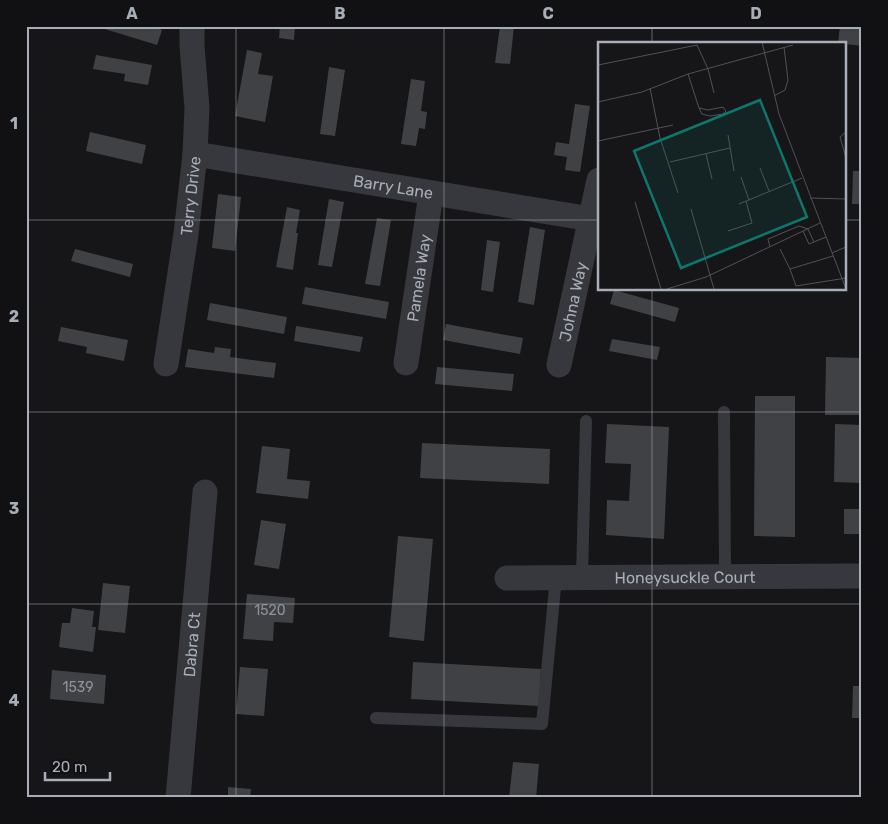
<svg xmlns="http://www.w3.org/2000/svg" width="888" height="824" font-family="Rubik,sans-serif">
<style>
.building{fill:#404145}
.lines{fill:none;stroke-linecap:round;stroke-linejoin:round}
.service{stroke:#37383d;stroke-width:12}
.minor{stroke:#37383d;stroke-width:25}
.grid{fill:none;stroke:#a8adb8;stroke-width:1;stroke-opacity:0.55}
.labels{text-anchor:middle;stroke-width:4;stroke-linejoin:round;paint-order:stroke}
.number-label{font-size:14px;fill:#8e929b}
.street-label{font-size:16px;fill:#a8adb8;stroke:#111113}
.inset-road{fill:none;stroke:#505258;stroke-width:1}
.view{fill:#0f766e;fill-opacity:0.15;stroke:#0f766e;stroke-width:2.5}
.inset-edge{fill:none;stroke:#a8adb8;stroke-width:2.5}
.neatline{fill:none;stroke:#a8adb8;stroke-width:2}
.grid-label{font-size:16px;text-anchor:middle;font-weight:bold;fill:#a8adb8}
</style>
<rect width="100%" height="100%" fill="#161618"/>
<path class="building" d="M95,26H150L162,30L157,45Z
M280,26H295L294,40L279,38Z
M500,26H514L510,64L495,63Z
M840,26H862V46L838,43Z
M247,50L262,53L258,74L273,76L265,122L235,116Z
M96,55L152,65L148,85L124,81L125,74L93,69Z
M329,67L345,70L335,136L320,134Z
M411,79L425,81L421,111L427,112L425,129L419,128L416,146L401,144Z
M575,104L590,106L580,172L565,170L567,157L554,155L556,142L569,144Z
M90,132L146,145L142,164L86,151Z
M853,171H862V204H852Z
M218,194L241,197L235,251L212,248Z
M329,199L344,202L332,267L318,265Z
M287,207L300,210L296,233H298L293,270L276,267Z
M377,218L391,220L380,286L365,284Z
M530,227L545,230L534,305L518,302Z
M487,240L500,242L493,292L481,290Z
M75,249L133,264L130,277L71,261Z
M305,287L389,302L386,319L302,304Z
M614,290L679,308L675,322L610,304Z
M210,303L287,317L284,334L207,320Z
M446,324L523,338L520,354L443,340Z
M296,326L363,337L360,352L294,341Z
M61,327L128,340L124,361L86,353L87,347L58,341Z
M612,339L660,347L657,360L609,351Z
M215,347L231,349L230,357L276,363L274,378L185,367L188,349L214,353Z
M826,357L862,358V415H825Z
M437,367L514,374L512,391L435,384Z
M755,396H795V537L754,536Z
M607,424L669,427L664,539L606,535L607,500L629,501L631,464L605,463Z
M835,424L862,425V483L834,482Z
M422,443L550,449L549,484L420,478Z
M262,446L290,449L287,479L310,481L308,499L256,493Z
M844,509H862V534H844Z
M261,520L286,524L279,569L254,565Z
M398,536L433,539L424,641L389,637Z
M103,583L130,586L125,633L98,630Z
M247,594L295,598L293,623L274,622L273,641L243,639Z
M72,608L94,611L92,627H96L93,652L59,647L62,623H70Z
M413,662L541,669L539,706L411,699Z
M240,667L268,669L264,716L236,714Z
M52,670L106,675L104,704L50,699Z
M853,686H862V718H852Z
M513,762L539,764L536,798H509Z
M228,787L251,789L250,798H228Z"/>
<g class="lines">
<path class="service" d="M724,412L725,577
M582,577L586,421
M376,718L542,724L556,577"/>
<g class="minor">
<path id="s1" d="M195,154L591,219"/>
<path id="s2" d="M406,363L431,194"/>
<path id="s3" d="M166,364L186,234L195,154L197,108L192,46V26"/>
<path id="s4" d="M559,365L599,180"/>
<path id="s5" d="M507,578L862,576"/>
<path id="s6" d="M178,798L205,492"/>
</g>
</g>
<path class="grid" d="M236,26V798M444,26V798M652,26V44M26,220H599M844,220H862M652,289V798M26,412H862M26,604H862"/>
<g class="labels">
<g class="number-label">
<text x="270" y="615">1520</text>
<text x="78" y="692">1539</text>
</g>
<g class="street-label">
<text dy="6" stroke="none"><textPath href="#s1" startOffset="201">Barry Lane</textPath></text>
<text dy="6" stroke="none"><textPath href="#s3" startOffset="170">Terry Drive</textPath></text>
<text dy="6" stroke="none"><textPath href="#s2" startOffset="86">Pamela Way</textPath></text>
<text dy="6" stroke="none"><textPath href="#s4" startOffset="65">Johna Way</textPath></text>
<text dy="6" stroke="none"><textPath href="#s5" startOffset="178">Honeysuckle Court</textPath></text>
<text dy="6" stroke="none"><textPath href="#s6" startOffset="154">Dabra Ct</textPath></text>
</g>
</g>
<g transform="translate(598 42)">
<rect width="248" height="248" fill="#161618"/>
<path class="inset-road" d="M164,0L181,72L248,247M0,23L99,3L110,27L116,51M90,32L101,66M52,46L62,96L80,151M176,54L187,48L190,38L186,5M0,60L44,50L90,32L195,3M125,65L128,69L125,72L112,74L104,72L101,66L110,68ZM248,90L242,95L248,116M130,93L136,129M0,99L75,83M108,112L114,137M72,120L132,106M162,126L171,149M143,135L151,158M212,156L248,157M37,160L63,247M141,162L204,136M93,167L116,247M130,189L154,181L148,159M205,189L211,202L228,195M172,205L170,197L201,184L210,187L216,200M182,207L192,227L235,214M234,211L248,205M192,227L198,244L248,236M69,247L108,235L222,181"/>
<path class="view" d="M162,58L209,175L83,226L36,109Z"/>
<rect width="248" height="248" class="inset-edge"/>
</g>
<rect width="888" height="824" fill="none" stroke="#111113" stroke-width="55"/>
<path d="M45 772v8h65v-8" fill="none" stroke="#a8adb8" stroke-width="2.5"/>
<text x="52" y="772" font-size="15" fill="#a8adb8" stroke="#111113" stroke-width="4" paint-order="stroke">20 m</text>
<rect x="28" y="28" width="832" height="768" class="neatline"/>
<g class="grid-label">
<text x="132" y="19">A</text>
<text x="340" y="19">B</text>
<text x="548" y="19">C</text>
<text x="756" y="19">D</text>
<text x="14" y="129">1</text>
<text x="14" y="322">2</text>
<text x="14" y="514">3</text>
<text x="14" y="706">4</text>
</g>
</svg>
